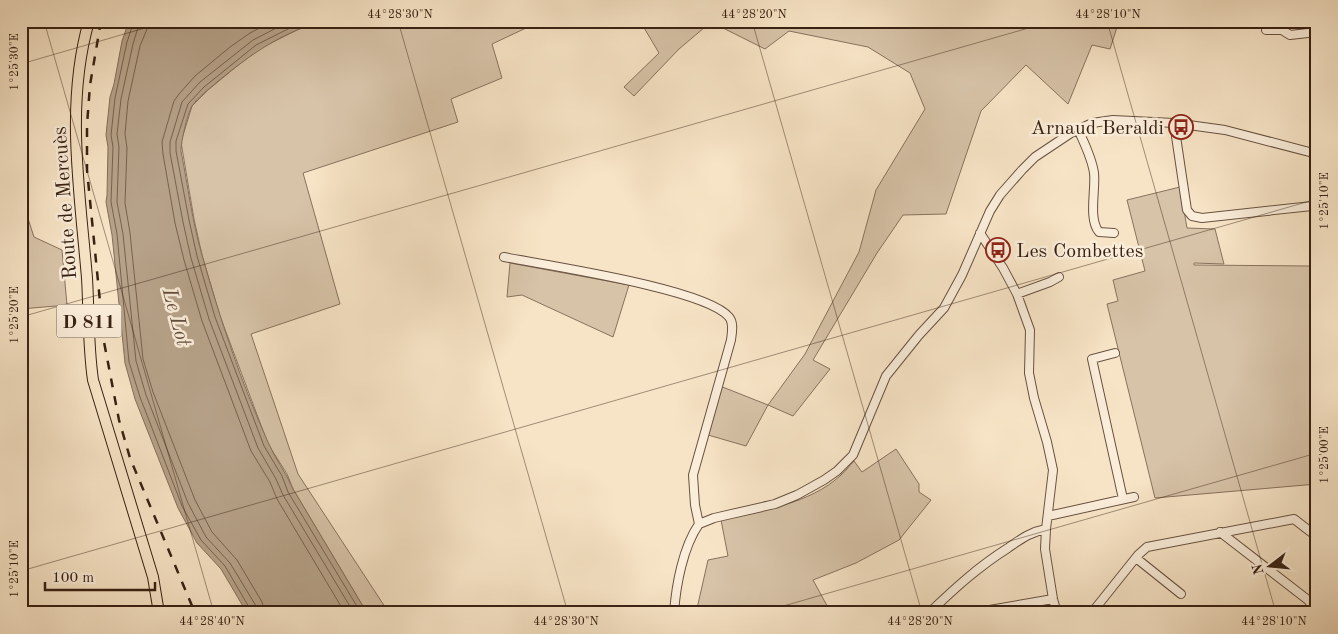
<svg xmlns="http://www.w3.org/2000/svg" width="1338" height="634" font-family="'Old Standard TT',serif">
<style>
.green{fill:#d7c3a8;stroke:#88725e}
.water{fill:#b6a289;stroke:#846e5a}
.lines{fill:none;stroke-linecap:round;stroke-linejoin:round}
.shore{stroke:#77624e;stroke-width:1}
.minor-casing{stroke:#685240;stroke-width:10}
.major-casing{stroke:#382113;stroke-width:12}
.minor{stroke:#faedda;stroke-width:8}
.major{stroke:#f7e4c6;stroke-width:10}
.rail{stroke:#382113;stroke-width:2.5;stroke-dasharray:9 9;stroke-linecap:butt}
.ticks{fill:none;stroke:#382113;stroke-width:1;stroke-opacity:0.45}
.labels{text-anchor:middle;stroke-width:5;stroke-linejoin:round;paint-order:stroke}
.shield{fill:#faedda;stroke:#725e4f;stroke-width:1}
.shield-label{font-size:19px;font-weight:bold;fill:#382113}
.poi-label{font-size:20px;fill:#382113;stroke:#faedda;text-anchor:end}
.street-label{font-size:20px;fill:#382113;stroke:#faedda}
.water-label{font-size:21px;font-style:italic;fill:#644e3c;stroke:#faedda}
.neatline{fill:none;stroke:#382113;stroke-width:2}
.ticks-label{font-size:12px;text-anchor:middle;fill:#382113}
</style>
<rect width="100%" height="100%" fill="#f7e4c6"/>
<filter id="stains"><feTurbulence type="fractalNoise" baseFrequency=".004" numOctaves="4"/><feColorMatrix values="0 0 0 0 .2 0 0 0 0 .09 0 0 0 0 .02 0 0 0 .5 -.17"/></filter>
<radialGradient id="worn" r=".72"><stop offset=".6" stop-color="#630" stop-opacity="0"/><stop offset="1" stop-color="#630" stop-opacity=".3"/></radialGradient>
<path class="green" d="M326,21H541L492,44L502,78L451,99L458,122L303,173L340,304L251,334L298,474L389,613H367L293,489L287,474L268,444L220,316L202,255L194,219L181,142L192,106L208,90L242,62L259,49L307,25Z
M640,21H1119L1110,49L1092,45L1068,104L1026,65L981,111L946,214L903,215L877,253L813,360L830,369L793,416L768,405L746,446L708,435L720,386L768,405L805,354L859,252L876,190L925,109L910,73L868,47L789,31L765,49L711,22L679,49L634,96L624,87L659,53Z
M1180,187L1187,228L1215,229L1224,264L1194,263V265L1311,266L1317,264V484L1155,498L1107,304L1118,301L1113,280L1145,271L1127,200Z
M21,197L34,237L62,250L67,305L21,309Z
M510,263L629,285L613,337L522,295L507,297Z
M896,449L919,484V492L931,500L899,540L856,563L813,580L831,613H696L708,560L728,556L721,520C760,511 810,504 841,475C846,471 850,465 854,461L862,472Z"/>
<path class="water" d="M129,21H326C284,30 250,55 217,82C209,89 198,97 192,106C187,115 181,141 181,151C188,186 192,221 202,255C220,319 241,382 268,442C275,459 286,472 293,489L367,613H247L221,569L197,543L178,508L135,399L125,363L112,235L106,202L107,195L108,147L106,135L110,97L114,84L122,41Z"/>
<g class="lines">
<path class="shore" d="M134,21L127,42L115,98L111,135L113,147L111,202L117,234L129,362L140,397L182,506L201,540L225,566L250,609L251,613
M140,21L133,44L121,99L117,134L119,147L117,202L123,234L136,361L146,395L188,503L206,537L230,563L256,606L257,613
M148,21L147,29L140,46L128,101L125,134L127,148L125,203L130,233L143,359L153,392L195,500L212,532L237,560L262,602L265,613
M273,21L250,33L230,47L195,76L179,94L174,101L162,142L163,154L175,223L184,260L202,321L251,451L270,482L277,499L345,613
M290,21L253,40L200,82L182,102L170,142V153L183,222L191,258L209,319L258,448L276,479L283,495L354,613
M304,21L256,45L204,87L188,104L176,141V151L189,220L197,256L215,317L264,446L282,476L288,492L361,613"/>
<defs>
<path id="minor" d="M1266,30H1282L1290,35L1317,32
M1174,123L1187,210L1192,216L1202,218L1312,206L1317,203
M1078,129C1084,143 1092,158 1094,173C1096,189 1088,219 1099,232L1114,233
M980,233L1003,268L1017,294L1030,330L1029,373L1034,398L1047,442L1053,470L1046,529L1045,549L1053,599L1057,613
M504,257C545,265 707,289 729,317C734,323 732,332 731,340L693,475L695,505L699,524
M1017,294L1050,282L1059,277
M1115,353L1092,359L1123,499
M1048,516L1134,497
M699,524L714,518L775,504L797,495L824,480L837,471L853,455L886,376L919,335L944,308L962,275L990,211L1000,195L1022,170L1035,157L1071,133L1092,123L1113,120L1174,123L1225,130L1317,154
M1220,532L1308,600L1317,613
M1136,558L1181,594
M674,613C676,585 683,547 699,524
M929,613C955,588 978,567 1008,548C1021,539 1030,532 1046,529
M982,613L984,611L1053,599
M1079,613L1094,610L1138,555L1147,547L1294,519L1316,536"/>
<path id="major" d="M89,21C65,104 80,193 87,278C89,312 88,346 93,380L153,577L159,613"/>
</defs>
<use href="#minor" class="minor-casing"/>
<use href="#major" class="major-casing"/>
<use href="#minor" class="minor"/>
<use href="#major" class="major"/>
<path class="rail" d="M101,21L90,85L87,125V170L104,342L119,420L130,458L195,613"/>
</g>
<path class="ticks" d="M44,21L214,613M398,21L568,613M752,21L922,613M1107,21L1276,613M21,64L169,21M21,317L1053,21M21,571L1317,199M759,613L1317,453"/>
<defs>
<symbol id="bus-ring" viewBox="-11 -11 22 22"><circle r="9.5" fill="#faedda" stroke="#8f2418" stroke-width="1.5"/><path d="M-5-6H5V4H4V6H2V4H-2V6H-4V4H-5ZM-3.5-4V0h7V-4ZM-3.5 1.2v1.5H-2V1.2ZM2 1.2v1.5H3.5V1.2Z" fill="#8f2418"/></symbol>
</defs>
<g fill-rule="evenodd">
<use href="#bus-ring" x="1167" y="113" width="28" height="28"/>
<use href="#bus-ring" x="984" y="236" width="28" height="28"/>
</g>
<g class="labels">
<rect class="shield" x="56.5" y="304.5" width="65" height="33" rx="4"/>
<g class="shield-label">
<text x="89" y="328">D 811</text>
</g>
<g class="poi-label">
<text x="1164" y="134">Arnaud Beraldi</text>
<text x="1016" y="257" text-anchor="start">Les Combettes</text>
</g>
<g class="street-label">
<text transform="translate(64 203) rotate(-94)" y="7">Route de Mercuès</text>
</g>
<g class="water-label">
<text transform="translate(177 317) rotate(75)" y="7">Le Lot</text>
</g>
</g>
<rect width="1338" height="634" fill="none" stroke="#f7e4c6" stroke-width="55"/>
<g transform="translate(1270 566) rotate(254)" stroke="#faedda" stroke-width="4" paint-order="stroke">
<path d="M0-4L9 19L0 12L-9 19Z" fill="#382113"/>
<text y="-8" font-size="14" font-weight="bold" text-anchor="middle" fill="#382113">N</text>
</g>
<path d="M45 582v8h110v-8" fill="none" stroke="#382113" stroke-width="2.5"/>
<text x="52" y="582" font-size="15" fill="#382113" stroke="#faedda" stroke-width="4" paint-order="stroke">100 m</text>
<rect x="28" y="28" width="1282" height="578" class="neatline"/>
<g class="ticks-label">
<text x="400" y="18">44°28'30"N</text>
<text x="754" y="18">44°28'20"N</text>
<text x="1108" y="18">44°28'10"N</text>
<text transform="translate(14 62) rotate(-90)" y="4">1°25'30"E</text>
<text transform="translate(1324 201) rotate(-90)" y="4">1°25'10"E</text>
<text transform="translate(14 315) rotate(-90)" y="4">1°25'20"E</text>
<text transform="translate(1324 455) rotate(-90)" y="4">1°25'00"E</text>
<text transform="translate(14 569) rotate(-90)" y="4">1°25'10"E</text>
<text x="212" y="625">44°28'40"N</text>
<text x="566" y="625">44°28'30"N</text>
<text x="920" y="625">44°28'20"N</text>
<text x="1274" y="625">44°28'10"N</text>
</g>
<rect width="100%" height="100%" filter="url(#stains)"/>
<rect width="100%" height="100%" fill="url(#worn)"/>
</svg>
